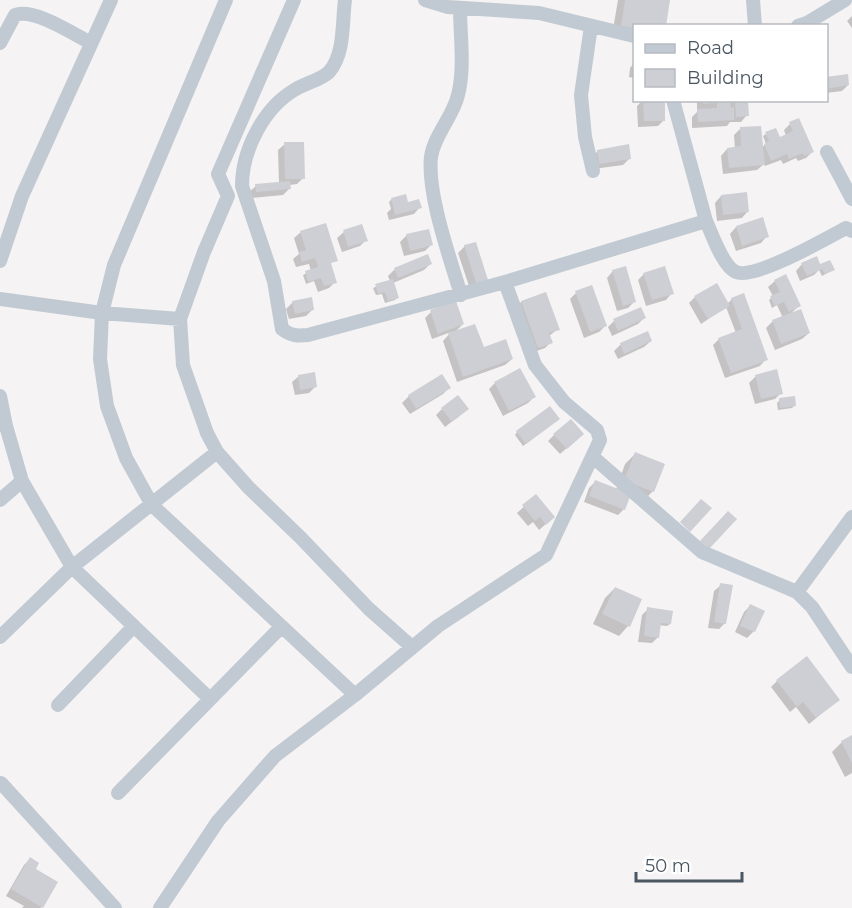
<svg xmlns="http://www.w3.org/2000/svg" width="852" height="908" font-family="Montserrat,sans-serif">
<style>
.shadow{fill:#0003}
.building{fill:#cdcfd5}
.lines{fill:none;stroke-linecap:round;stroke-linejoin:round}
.street{stroke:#c1cad2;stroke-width:14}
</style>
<rect width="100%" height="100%" fill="#f5f3f3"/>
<path class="shadow" d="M618,0H668L634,26V34L612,35Z
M852,16V28L847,21Z
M634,63V78L629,77L630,68Z
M826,79L848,85L842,91L826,93Z
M643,100H663L664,120L658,126L638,127L637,106Z
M697,100H747V115L741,122H730L727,126L692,128V117L697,112Z
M790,124L812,152L806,158L798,161L796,158L783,164L781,160L765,166L764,164L757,170L723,174L721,156L727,149H735L734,135L740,129L761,148L766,144L763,136L766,134L773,141L786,136L784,130Z
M285,144L303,178L297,184L289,185L290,188L283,195L250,198L249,192L256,186L279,183L278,150Z
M598,151L630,158L623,165L593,169L592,157Z
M721,196L748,211L742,218L717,221L715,203Z
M392,199L406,204L420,207L414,214L389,220L387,213L391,209L389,202Z
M736,227L767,236L761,243L736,251L730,234Z
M301,232L336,261L323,264L335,282L329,288L318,292L314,281L306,284L303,275L311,271L309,264L296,267L293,259L299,254L294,238Z
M344,232L366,240L360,246L342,252L337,238Z
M407,235L431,245L425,251L404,256L400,242Z
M465,246L486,279L470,289L458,253Z
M427,256L430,264L424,270L393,283L397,298L395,300L385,303L382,294L376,295L373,288L390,281L388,276L394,270Z
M802,264L820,266L833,270L822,276L819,270L814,275L800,281L796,271Z
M613,271L635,301L628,308L617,311L607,278Z
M644,274L672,293L666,300L646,306L638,280Z
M775,281L799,306L789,315L809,333L802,339L775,350L766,328L772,322L783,318L777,305L772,308L769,300L773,296L768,287Z
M576,293L605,326L599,332L584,338L570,299Z
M545,294L558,329L549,336L551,342L545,348L531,353L515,309L521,302Z
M695,297L727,304L732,299L766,359L760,366L725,378L713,345L719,339L736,333L726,307L701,324L689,303Z
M293,302L313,309L306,316L289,319L286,309Z
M431,312L463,324L454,333L483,349L512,359L505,365L457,382L443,341L451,332L432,339L425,318Z
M644,318L638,324L612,336L608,327L614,321Z
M647,333L651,341L644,347L618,359L614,351L620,345Z
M299,376L316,386L309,393L295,395L292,382Z
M442,376L449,388L443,394L410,414L402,403L409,396Z
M756,376L781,393L775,399L755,404L749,383Z
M495,383L534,397L528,403L503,416L489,389Z
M780,400L795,405L792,408L778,410L777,403Z
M442,409L460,415L445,427L436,415Z
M551,425L523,446L515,435L517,432Z
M554,435L576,440L560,454L548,441Z
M635,454L653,491L643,501L629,496L624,509L618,515L584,502L589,488L595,482L616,490L625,464Z
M536,496L547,523L539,530L533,522L528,526L517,513Z
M721,585L725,623L719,629L708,628L714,591Z
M615,588L640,600L628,626L619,636L593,624L605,598Z
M750,606L763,612L754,631L747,638L735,632L744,612Z
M648,609L670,624L667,626L659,625L658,637L652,643L638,642L642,615Z
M777,681L838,700L809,724L796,707L790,712L771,687Z
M852,737V773L845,777L832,752L842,742Z
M30,859L34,869L42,907L40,908H22L24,906L6,896L24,865Z"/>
<path class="building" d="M625,0H670L666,26H634V28L621,26Z
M848,74L849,85L826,89V77Z
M643,100H665V121H644Z
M703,100H730L731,108L734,107V120L698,122L697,109L717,108V103L703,104Z
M735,100H748L749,116L736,117Z
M799,118L814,152L804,156L803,153L789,159L787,154L771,161L764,144L769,141L765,132L776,128L780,137L793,131L789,122Z
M761,126L765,165L729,168L727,148L741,146L740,127Z
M284,142H304L305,179H285Z
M629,144L631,159L599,164L597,150Z
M290,181L291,189L256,192L255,184Z
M747,192L749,212L723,215L721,195Z
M406,194L408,202L419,199L422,208L395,215L391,198Z
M763,217L769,237L742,246L736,226Z
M326,223L338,261L331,263L337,283L324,286L321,278L308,282L305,271L318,267L315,258L302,262L299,252L306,250L300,231Z
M362,224L368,241L348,247L343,230Z
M429,229L433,245L410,251L406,234Z
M476,242L488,280L476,283L464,245Z
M428,254L432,264L398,278L394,268Z
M817,256L820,264L830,260L835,270L825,274L822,269L807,276L801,263Z
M626,266L636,302L623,306L612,270Z
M665,266L674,294L652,300L643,273Z
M786,274L801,306L789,312L784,302L775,306L770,296L780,292L774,280Z
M393,279L399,298L388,301L385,292L378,294L375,284Z
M717,283L730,306L708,319L694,296Z
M592,285L607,326L590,332L575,291Z
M546,292L560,330L549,333L553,343L538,348L521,301Z
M744,293L768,360L731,373L718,338L742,329L731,298Z
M312,297L314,310L295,314L292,301Z
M456,301L464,324L438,334L430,310Z
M641,307L646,318L618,331L613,319Z
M801,309L810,333L781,344L772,320Z
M475,324L484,347L506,339L513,359L463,377L448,333Z
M648,331L652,341L624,354L620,343Z
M520,368L536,397L509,411L494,382Z
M777,369L783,394L761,399L755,375Z
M315,372L317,387L300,390L298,375Z
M442,374L451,388L416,409L408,395Z
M458,395L469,409L452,422L441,408Z
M795,396L796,406L780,408L779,398Z
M550,406L560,419L526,444L516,431Z
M571,419L584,434L567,449L553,434Z
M635,452L665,464L654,492L624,481Z
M595,480L631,494L625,510L589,496Z
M536,494L555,517L546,525L540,517L535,521L522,505Z
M701,499L712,508L690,532L680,522Z
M728,511L737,519L709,549L700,541Z
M720,583L733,585L726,624L714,622Z
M615,587L642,599L630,627L602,614Z
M750,604L765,611L755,632L740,626Z
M647,607L673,611L671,624L661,623L659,638L644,636Z
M807,656L840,700L816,718L803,702L797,707L776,680Z
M852,735V763L841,741Z
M30,857L39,863L36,869L58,882L43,908L11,889Z"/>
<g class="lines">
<path class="street" d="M226,0L114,265L102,313L100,359L107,406L126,458L152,505L355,695
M294,0L218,174L228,196L204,252L180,319L183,365L207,433L217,452L249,488L300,537L369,609L412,647
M345,0C342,22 345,54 329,72C321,80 306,83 296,89C264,107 242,150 242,186L274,281L282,329C291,336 297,336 308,335L505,282
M425,0L448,7L539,13L634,36
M753,0L755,26
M460,8C460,35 465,68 458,95C453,117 434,135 431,157C427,194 450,258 461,295
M591,26L581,95L585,137L593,171
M798,26L807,23L845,0
M0,43L15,15C34,8 73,34 91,43
M827,152L852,199
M706,221C712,234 723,267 736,272C755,280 827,238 846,228L852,231
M0,261L22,196L111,0
M0,299L102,313L180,319
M0,396L6,426
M0,425L6,426L22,481L72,567L210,699
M593,457L702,552L797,592L812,607L852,667
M0,500L22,481
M797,592L852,517
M0,637L72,567L217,452
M58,705L134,626
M1,783L115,908
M118,793L281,627
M160,908L218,821L275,756L355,695L438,626L546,555L600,440L597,430L564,402L535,365L505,282L706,221L673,100"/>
</g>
<rect x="633" y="24" width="195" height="78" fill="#ffffff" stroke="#b7bbc0" stroke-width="1.5"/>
<rect x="645" y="44" width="30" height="9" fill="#c1cad2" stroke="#b7bbc0" stroke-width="1.5"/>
<text x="687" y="54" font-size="18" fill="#4a5661">Road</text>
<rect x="645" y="69" width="30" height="18" fill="#cdcfd5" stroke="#b7bbc0" stroke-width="1.5"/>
<text x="687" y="84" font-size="18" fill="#4a5661">Building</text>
<path d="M636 872v9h106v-9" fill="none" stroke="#4a5661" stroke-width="3"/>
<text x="645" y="872" font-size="18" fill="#4a5661" stroke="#ffffff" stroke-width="4.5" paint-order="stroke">50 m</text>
</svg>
